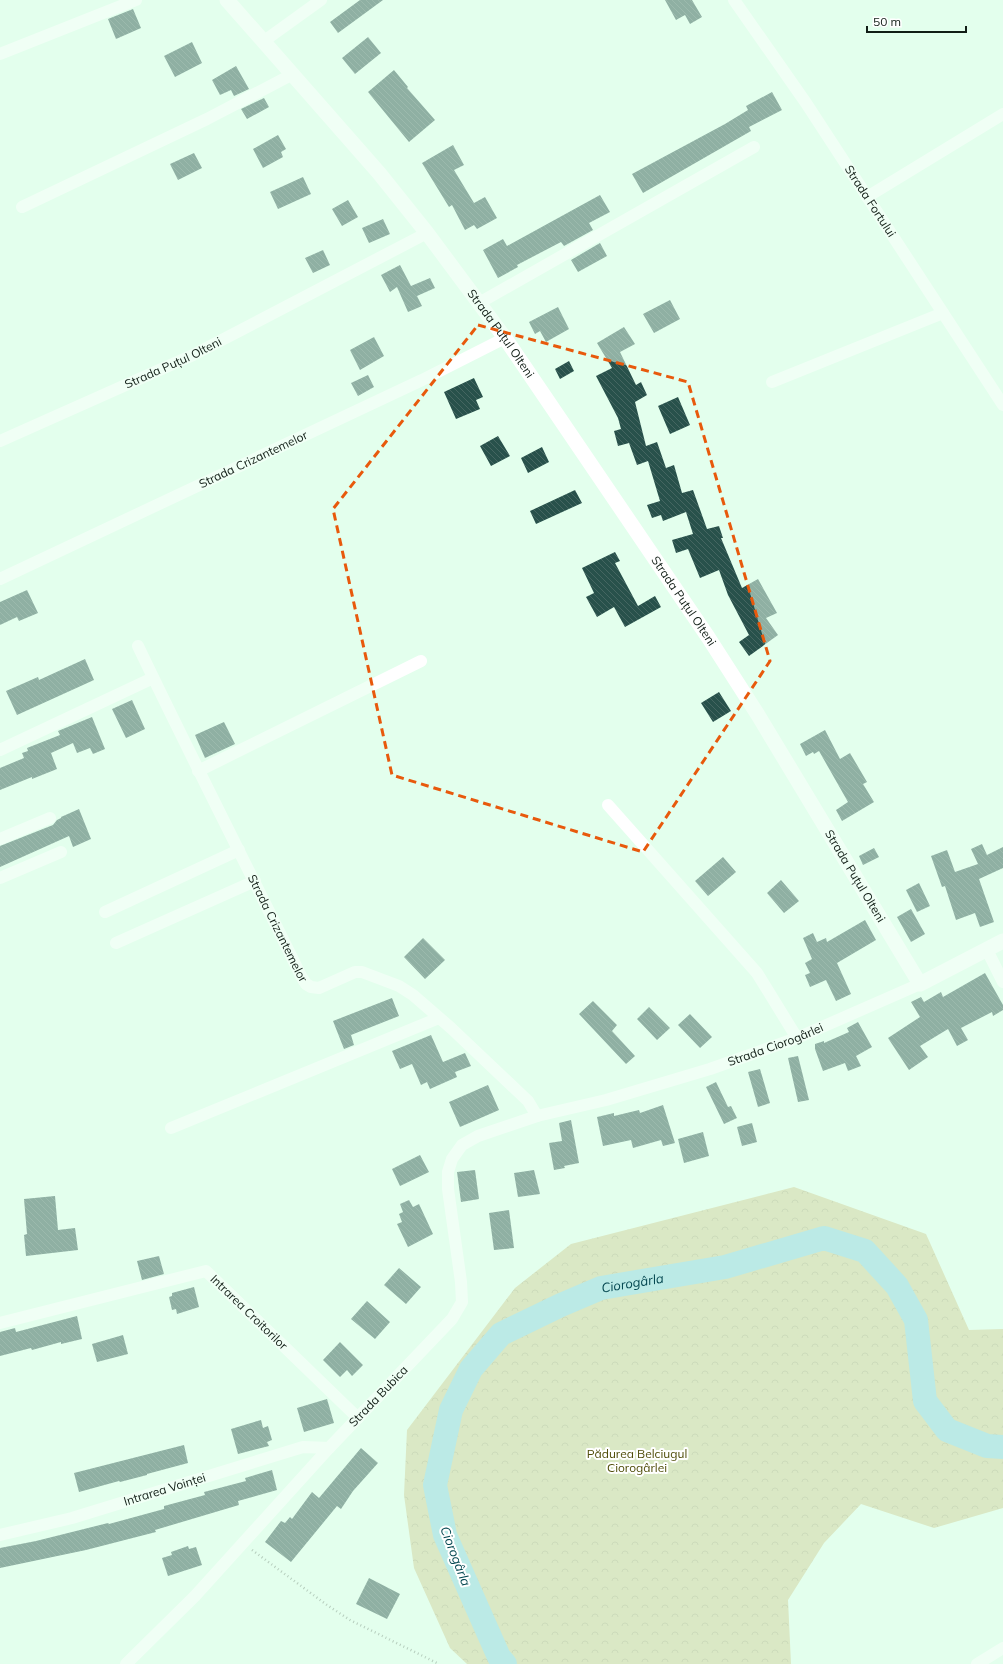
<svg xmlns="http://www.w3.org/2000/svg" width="1003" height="1664" font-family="Mulish,sans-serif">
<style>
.forest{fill:url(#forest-crowns)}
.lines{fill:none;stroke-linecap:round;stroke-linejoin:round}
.river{stroke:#8ad1dd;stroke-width:24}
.building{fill:url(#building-back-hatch)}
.path{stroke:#7f9386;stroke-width:2.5;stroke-dasharray:1 3;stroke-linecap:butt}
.minor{stroke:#fff;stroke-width:12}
.tertiary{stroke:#fff;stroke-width:15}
.marked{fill:none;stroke:#e8590c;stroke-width:3;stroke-dasharray:8 5;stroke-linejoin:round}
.labels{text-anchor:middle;stroke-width:4;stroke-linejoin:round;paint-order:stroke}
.street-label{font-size:12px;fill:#111e16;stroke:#fff}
.park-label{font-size:12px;fill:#4f4c08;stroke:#fff}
.water-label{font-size:13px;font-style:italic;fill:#054851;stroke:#fff}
</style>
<defs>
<pattern id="forest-crowns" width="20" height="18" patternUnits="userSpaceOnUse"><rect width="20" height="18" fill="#cecc94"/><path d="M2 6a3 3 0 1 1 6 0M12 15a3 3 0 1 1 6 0" fill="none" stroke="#b0af7f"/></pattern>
<pattern id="building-back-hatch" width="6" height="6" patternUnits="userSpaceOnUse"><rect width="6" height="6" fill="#28514b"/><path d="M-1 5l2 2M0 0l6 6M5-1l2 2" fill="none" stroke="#456661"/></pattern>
</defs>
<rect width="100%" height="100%" fill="#e3ffed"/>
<path class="forest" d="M794,1187L926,1234L969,1330L1003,1329V1508L934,1528L861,1504L824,1543L788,1600L791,1664H467L450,1648L414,1568L404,1495L407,1430L515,1288L571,1244Z"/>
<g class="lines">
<path class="river" id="s1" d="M505,1664L499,1657L445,1535L435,1485L451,1410L471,1369L501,1334L561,1305L601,1288L725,1267L824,1238L865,1251L897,1286L916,1320L925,1401L947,1430L987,1446L1003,1447"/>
</g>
<path class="building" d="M360,0H383L338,33L330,22Z
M665,0H692L702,17L690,24L685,15L676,20Z
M133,9L141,28L116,39L108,19Z
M368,37L381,53L355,74L342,58Z
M192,42L202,63L175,77L164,56Z
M236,66L249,89L234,96L231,90L220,95L212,80Z
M394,70L408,87L407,88L435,120L409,142L368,92Z
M772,92L782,110L749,127L751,131L643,193L632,174L725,124L748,110L746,106Z
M264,98L269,107L247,119L241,109Z
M278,135L286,149L281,152L283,157L263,168L253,149Z
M453,145L464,165L454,170L474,203L485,197L497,218L477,229L474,225L465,230L452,205L449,207L422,163Z
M194,153L202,168L178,180L170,164Z
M303,177L311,194L278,209L270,192Z
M600,195L610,212L589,223L593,230L564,246L561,242L517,265L518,267L498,278L483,250L503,239L507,246Z
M348,200L358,217L342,226L332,209Z
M383,219L390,234L369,243L362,228Z
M600,243L607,256L578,272L571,260Z
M323,250L330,265L313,273L305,258Z
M400,265L411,286L430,278L435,288L417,296L422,306L408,312L397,287L390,292L381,275Z
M670,300L680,319L654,333L643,314Z
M558,307L569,329L546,342L540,331L535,334L529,322Z
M624,327L635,344L620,352L636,385L641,382L647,395L635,402L646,446L657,442L666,468L674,465L682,493L693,490L707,529L719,526L723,538H721L742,588L758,579L777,613L766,618L778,635L749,656L739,642L749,635L728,595L719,570L700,578L688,549L676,553L672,540L693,534L686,512L663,521L661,515L652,518L647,505L660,501L648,461L637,465L629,443L618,446L614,431L621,429L618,418L596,376L612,368L597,343Z
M374,337L384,356L360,370L350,350Z
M569,361L574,371L560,379L555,369Z
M368,375L374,387L358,396L351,383Z
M474,378L483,397L476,400L480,409L456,419L444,392Z
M678,397L690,425L670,434L658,406Z
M498,436L510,456L491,466L480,446Z
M542,447L549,462L528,473L521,458Z
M575,490L582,503L536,524L530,511Z
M615,552L620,561L615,563L638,606L655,596L661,607L625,627L614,607L597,617L586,597L594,593L582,568Z
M27,590L38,613L19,621L17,617L0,625V602Z
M85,659L94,680L17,715L6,691L38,677L39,680Z
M719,692L731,711L713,722L701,703Z
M132,700L145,729L126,738L112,709Z
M92,717L105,749L93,754L90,748L77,753L73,743L51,753L57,769L32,779V777L0,790V768L24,758L22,753L28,751L27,748L60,735L58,731Z
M224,722L235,744L205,758L195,735Z
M825,730L840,759L850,753L867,782L863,784L874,802L842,821L836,810L848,802L819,751L814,754L813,752L806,756L800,744Z
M79,809L91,839L73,847L69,836L0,867V846L53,825L57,820L61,818V817Z
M982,844L987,855L1003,847V868L979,879L994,922L980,927L975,913L956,920L945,886L942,887L931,856L947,850L955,872L978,864L971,849Z
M874,848L879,857L863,865L859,856Z
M723,857L736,872L708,896L695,881Z
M781,880L799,901L784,913L767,893Z
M919,883L930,906L917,912L906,890Z
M911,909L925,934L911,942L897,917Z
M865,920L876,940L837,963L851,994L836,1001L826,980L810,987L805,975L810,973L805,963L812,959L803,938L813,933L817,942L826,938L827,942Z
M423,938L445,960L425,979L404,957Z
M985,973L1003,1005V1010L993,1016L992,1012L961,1028L968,1040L957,1046L948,1029L920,1046L928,1057L909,1070L888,1038L920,1017L911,1002L921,997L924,1002L941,992L943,997Z
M392,998L399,1016L351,1035L354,1045L344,1049L333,1021Z
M593,1001L617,1025L612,1031L635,1056L626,1064L579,1014Z
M649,1007L670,1028L657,1040L637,1019Z
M690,1014L712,1037L700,1048L678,1025Z
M858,1022L872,1047L856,1056L861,1066L848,1071L845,1063L823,1071L815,1049V1044L824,1041V1043L849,1032L847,1028Z
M431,1035L443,1062L465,1053L471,1066L455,1072L457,1077L430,1089L427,1082L421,1085L412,1064L400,1069L392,1051Z
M798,1056L809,1100L798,1102L788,1058Z
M760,1069L770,1103L758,1107L748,1072Z
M716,1082L728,1107L731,1106L737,1118L724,1124L706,1087Z
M488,1085L499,1110L460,1127L449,1102Z
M663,1105L675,1143L663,1146L661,1140L633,1148L631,1140L603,1146L597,1117L614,1113V1116L639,1110L640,1113Z
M571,1120L579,1163L564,1166L565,1168L554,1170L549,1143L562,1141L559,1123Z
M752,1123L757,1142L742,1146L737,1127Z
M703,1132L709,1156L684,1163L678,1139Z
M420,1155L429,1172L400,1186L392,1169Z
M475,1170L479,1199L461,1202L457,1172Z
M534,1170L540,1194L518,1197L514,1173Z
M55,1196L58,1230L75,1228L78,1250L26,1256L24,1235L27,1234L24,1199Z
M409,1200L413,1207L419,1204L433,1234L408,1247L397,1224L402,1222L399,1214L403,1212L400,1204Z
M509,1210L514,1248L494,1250L489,1213Z
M159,1256L164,1274L142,1280L137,1261Z
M399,1268L421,1287L406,1304L384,1285Z
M194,1287L199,1307L177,1314L176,1309L172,1310L169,1297L172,1296V1293Z
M367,1301L390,1322L375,1339L351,1319Z
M77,1316L82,1339L61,1344V1342L32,1350L31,1348L0,1356V1332L15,1328L16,1332Z
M123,1335L128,1354L97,1362L92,1344Z
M340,1342L363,1365L352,1376L347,1370L340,1377L323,1360Z
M327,1399L334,1423L304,1432L297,1408Z
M261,1420L263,1428L268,1426L272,1440L267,1442L269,1446L238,1454L231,1429Z
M184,1445L188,1463L147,1474V1475L120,1482L119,1481L79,1492L74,1473Z
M361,1448L378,1463L353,1491L341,1509L337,1506L291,1562L265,1542L281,1521L285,1523L290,1517L292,1519L312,1492L319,1498Z
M272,1470L277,1490L238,1501L239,1505L155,1530L156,1532L86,1550L0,1568V1548L36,1541L108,1523L109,1524L164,1509V1506L205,1495L204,1492L246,1481L245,1478Z
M188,1546L189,1549L196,1547L202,1565L168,1576L162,1558L172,1555L171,1552Z
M369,1578L400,1594L387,1619L356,1604Z"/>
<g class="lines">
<path class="path" d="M252,1550L327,1605L350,1620L439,1664"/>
<g class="minor">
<path id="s2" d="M734,0L806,103L1003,405"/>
<path d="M264,41L321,0"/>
<path d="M0,54L136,0"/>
<path d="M867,197L1003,114"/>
<path d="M22,207L207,119L293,74"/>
<path d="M479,303L754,147"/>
<path d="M772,382L943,313"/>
<path id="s3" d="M0,441L193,355L427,233"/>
<path id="s4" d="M0,579L422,380L505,338"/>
<path id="s5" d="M138,646C191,757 247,866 301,976L306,984L311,987L319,988L355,972H362L399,986L413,995L451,1028L528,1101L537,1116"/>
<path d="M0,750L153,678"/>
<path d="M198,771L421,661"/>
<path d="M608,805L757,973L797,1038"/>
<path d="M0,839L50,818"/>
<path d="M0,878L61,852"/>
<path d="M105,912L239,850"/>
<path d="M116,943L255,881"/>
<path d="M987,950L1003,982"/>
<path d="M171,1128L439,1018"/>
<path id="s6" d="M0,1323L206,1271L358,1418"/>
<path id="s7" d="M0,1535L72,1518L303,1447L329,1448"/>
<path id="s8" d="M126,1664L195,1596L329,1448L452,1319L462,1302L461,1282L448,1189V1172L452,1159L462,1145L478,1136L537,1116L606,1100L710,1069L797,1038L920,984"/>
<path d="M977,1664L1003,1648"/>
</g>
<path class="tertiary" id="s9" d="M227,0L379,173L427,233L505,338L708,637L758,715L920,984L1003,941"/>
</g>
<path d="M0 0H1003V1664H0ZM478,325L688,382L770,661L643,852L392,775L333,509Z" fill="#e3ffed" fill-opacity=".55" fill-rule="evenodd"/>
<path class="marked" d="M478,325L688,382L770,661L643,852L392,775L333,509Z"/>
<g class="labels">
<g class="street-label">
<text dy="4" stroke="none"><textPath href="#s2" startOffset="243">Strada Fortului</textPath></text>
<text dy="4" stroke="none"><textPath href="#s9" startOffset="432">Strada Puțul Olteni</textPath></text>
<text dy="4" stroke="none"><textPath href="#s3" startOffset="190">Strada Puțul Olteni</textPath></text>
<text dy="4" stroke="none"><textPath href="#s4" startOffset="280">Strada Crizantemelor</textPath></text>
<text dy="4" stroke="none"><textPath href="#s9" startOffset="756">Strada Puțul Olteni</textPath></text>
<text dy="4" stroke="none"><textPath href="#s9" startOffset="1080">Strada Puțul Olteni</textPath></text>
<text dy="4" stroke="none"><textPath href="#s5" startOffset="315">Strada Crizantemelor</textPath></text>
<text dy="4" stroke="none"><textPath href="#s8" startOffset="986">Strada Ciorogârlei</textPath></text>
<text dy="4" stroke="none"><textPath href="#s6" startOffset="272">Intrarea Croitorilor</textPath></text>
<text dy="4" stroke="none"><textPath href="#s8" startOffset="368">Strada Bubica</textPath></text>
<text dy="4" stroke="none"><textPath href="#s7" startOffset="171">Intrarea Voinței</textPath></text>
</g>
<g class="park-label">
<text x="637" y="1458">Pădurea Belciugul<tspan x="637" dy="14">Ciorogârlei</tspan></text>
</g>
<g class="water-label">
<text dy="5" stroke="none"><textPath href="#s1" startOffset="504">Ciorogârla</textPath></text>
<text transform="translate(456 1556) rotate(69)" y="5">Ciorogârla</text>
</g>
</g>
<path d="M867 26v6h99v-6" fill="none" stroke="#111e16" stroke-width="2"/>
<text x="873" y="26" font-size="12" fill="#111e16" stroke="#ffffff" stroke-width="3" paint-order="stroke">50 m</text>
</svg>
